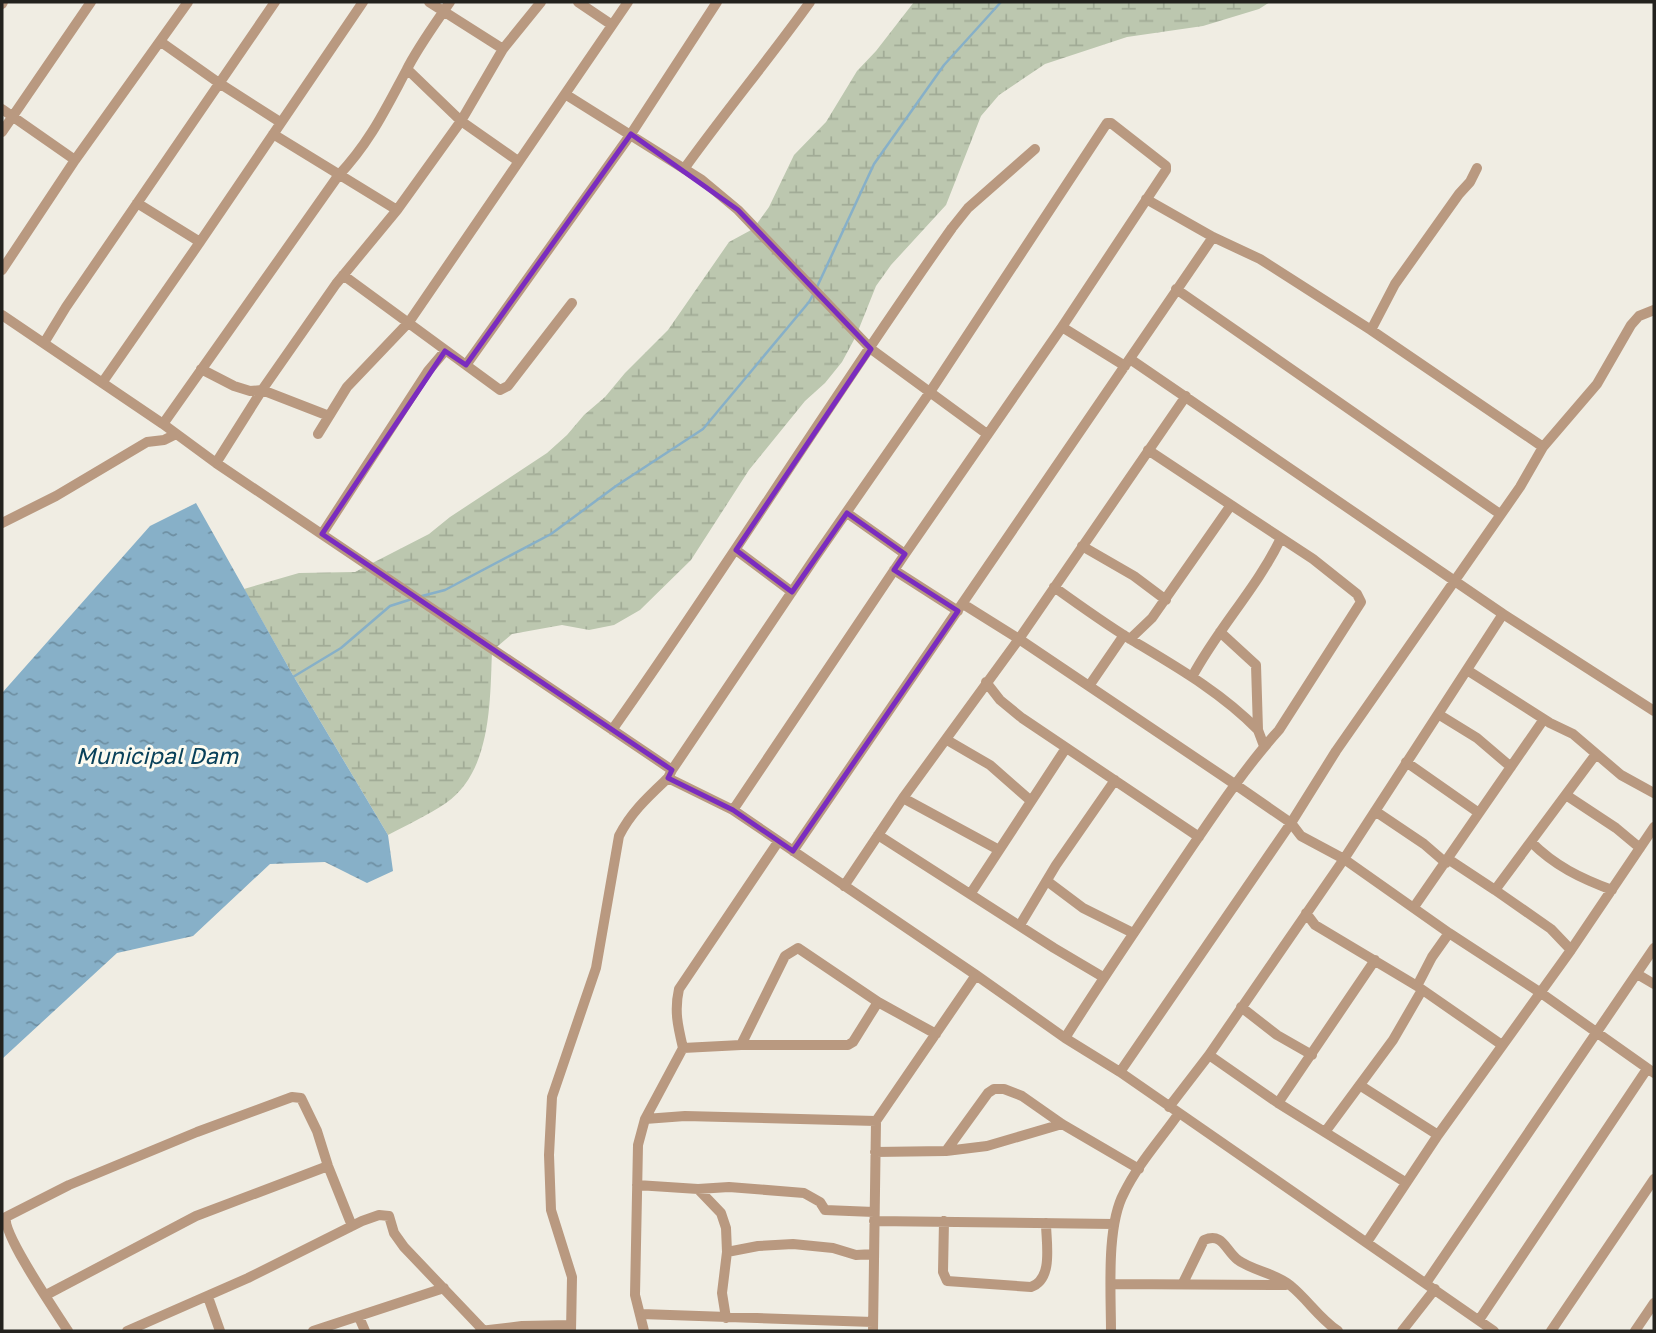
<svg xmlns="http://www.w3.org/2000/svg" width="1656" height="1333" font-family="'Golos Text',sans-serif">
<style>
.wetland{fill:url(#wetland-marsh)}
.water{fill:url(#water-ripples)}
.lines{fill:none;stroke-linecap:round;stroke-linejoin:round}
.stream{stroke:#87b0c8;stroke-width:2.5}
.minor{stroke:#b99980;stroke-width:10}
.marked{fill:none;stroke:#7b2cbf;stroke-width:5;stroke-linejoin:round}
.labels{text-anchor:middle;stroke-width:6;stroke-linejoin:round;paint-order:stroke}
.water-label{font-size:23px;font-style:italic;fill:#09415a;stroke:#fdfbf0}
</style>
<defs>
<pattern id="wetland-marsh" width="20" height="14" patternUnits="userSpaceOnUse" patternTransform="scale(1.75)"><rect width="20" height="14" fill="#bcc7af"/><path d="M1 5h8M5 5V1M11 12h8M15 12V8" fill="none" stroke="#a1ab96"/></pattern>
<pattern id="water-ripples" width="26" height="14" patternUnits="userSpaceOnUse" patternTransform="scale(1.75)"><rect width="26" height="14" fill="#87b0c8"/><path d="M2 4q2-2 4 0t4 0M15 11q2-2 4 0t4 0" fill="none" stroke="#6e8fa2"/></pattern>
</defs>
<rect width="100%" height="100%" fill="#f0ede3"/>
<path class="wetland" d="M914,2H1270L1259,9L1203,26L1127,37L1045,64L999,95L981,116L946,205L891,265L876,286L856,336L842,362L825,383L805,401L749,470L691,560L640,610L614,625L589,630L562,625L512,634L492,651C490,700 492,771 446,803C428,815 407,825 388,835L294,677L244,589L299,573L355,572L429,534L450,517L547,453L567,435L584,415L605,397L625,373L668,330L729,242L753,229L769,207L794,155L826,122L857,71L876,51Z"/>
<path class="water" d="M196,503L294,677L388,835L393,871L367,883L325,862L270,864L193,936L117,953L2,1059V693L150,526Z"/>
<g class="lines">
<path class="stream" d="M817,287L874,164L944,65L1001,2
M422,596L445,590L551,534L616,486L703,429L809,302L814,293
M293,677L341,648L390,606L412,599"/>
<path class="minor" d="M429,2L503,49
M578,2L612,25
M2,4L3,2
M161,42L219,83L280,122
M407,69L461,121L518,161
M565,94L702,180L738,210L871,349L987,434
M2,109L75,160
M2,132L91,2
M273,134L397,210
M684,169C725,112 769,59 810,2
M1146,199L1213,237L1260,259L1371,330L1543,447
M137,203L200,242
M2,270L75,160L188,2
M343,275L500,390L508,386L572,303
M1176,289L1500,514
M2,315L163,424L216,463L672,770L668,778L733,810L976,975L1065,1038L1120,1072L1494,1331
M1062,327L1125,366
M1371,330L1395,284L1459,194L1470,182L1477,168
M44,343L66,307L275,2
M1130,359L1503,614L1654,711
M466,365L631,134L717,2
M201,369L234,386L250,391L262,390L329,416
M102,383L200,242L363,2
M163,424L338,176C370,142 385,110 406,71C418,47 435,24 450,2
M318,434L347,387L409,322L628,2
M216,463L262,390L336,284L397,210L461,121L503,49L541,2
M847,513L905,554
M2,523L56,496L147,442L164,440L176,434
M322,534L428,371L445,351
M1082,546L1134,576L1166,600
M736,550L792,592
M894,570L958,611
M1054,587C1079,605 1104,623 1130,639C1175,666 1221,692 1258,730
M963,604L1019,639L1236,785L1291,823L1301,836L1344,859L1449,933L1541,993L1654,1073
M1220,632L1256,665L1258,730L1264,746
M1130,639L1152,618L1231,505L1148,450
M1467,670L1550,723L1573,734L1621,775L1654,793
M1192,677C1218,628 1257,588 1281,538
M986,682L1000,700L1022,718L1199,837
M1089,686L1124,635
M1438,714L1477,738L1511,767
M612,730C729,565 835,393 952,228L968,208L1035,149
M947,740L990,765L1031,801
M1406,762L1479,813
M672,770L816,556L930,392L1107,123H1111L1166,166V170L1062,327L905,554L733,810
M1566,795L1616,828L1640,848
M903,798L999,850
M1375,811L1424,844L1446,863
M878,835L1054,948L1103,977
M1531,842C1555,866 1580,878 1612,890
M793,851L1213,237
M1448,859L1495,890L1596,754
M1047,881L1083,908L1133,933
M844,886L903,798L1019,639L1186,396
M1495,890L1551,929L1571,950
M971,893L1066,748
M1414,907L1544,719
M1306,913L1315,925L1417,986L1502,1045
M1020,925L1056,865L1115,780
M1637,974L1654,984
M1417,986L1432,957L1449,933
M1241,1007L1277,1035L1312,1055
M1065,1038C1103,978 1143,919 1183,860C1213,816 1243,770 1279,730L1361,602L1357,594L1313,559L1231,505
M741,1045H848L853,1042L878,1002
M683,1048L741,1045L785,956L798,948L878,1002L936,1034
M1209,1055L1278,1103L1405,1182
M1120,1072L1291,823L1336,751L1520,487L1543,447L1597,384L1631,325L1639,316L1654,310
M1361,1086L1438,1135
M1278,1103L1375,960
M1169,1107L1209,1055L1344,859L1503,614
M645,1119L685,1116L876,1121
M1325,1132L1393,1040L1422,990
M946,1151L987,1146L1062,1124
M875,1152L946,1151L988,1093L994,1089H1004L1022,1096L1062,1124L1139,1169
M637,1185L698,1189L729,1187L804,1193L820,1202L825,1210L874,1212
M698,1189L721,1213L726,1228L727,1252L722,1293L726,1318
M874,1221L1114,1224
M944,1221L943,1272L947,1281L1031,1287C1054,1279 1046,1242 1046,1223
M1367,1242L1438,1135L1571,950L1654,827
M727,1252L758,1246L793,1244L833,1248L856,1255L874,1254
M1183,1283L1204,1240C1223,1232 1225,1250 1238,1260C1253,1271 1276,1273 1291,1286C1308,1300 1319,1318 1338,1331
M1426,1283L1654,948
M1111,1284L1286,1285
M46,1295L196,1216L328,1166
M208,1297L220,1331
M641,1314L873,1322
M359,1317L365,1331
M1479,1320L1647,1069
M68,1331C56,1312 2,1234 6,1217L69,1185L197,1132L292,1097L301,1098L317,1131L328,1166L352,1226
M127,1331L248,1278L362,1221L379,1215L389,1216L394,1233L404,1247L484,1331
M313,1331L444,1288
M480,1331L522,1326L570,1325
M571,1331L572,1277L551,1210L549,1155L552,1097L596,968L619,836C631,812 649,796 668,778
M644,1331L635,1295L638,1145L645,1119L683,1048C678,1027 674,1011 679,989L778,842
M873,1331L876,1121L976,975
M1111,1331C1111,1293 1106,1226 1124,1193C1138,1164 1161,1139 1179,1113
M1402,1331L1435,1289
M1551,1331L1654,1179
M1635,1331L1654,1303"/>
</g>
<path class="marked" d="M631,134L738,210L871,349L736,550L792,592L847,513L905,554L894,570L958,611L793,851L733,810L668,778L672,770L322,534L445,351L466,365Z"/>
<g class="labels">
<g class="water-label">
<text x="157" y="764">Municipal Dam</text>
</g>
</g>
<rect width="1656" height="1333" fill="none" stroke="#23221e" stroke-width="7"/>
</svg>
